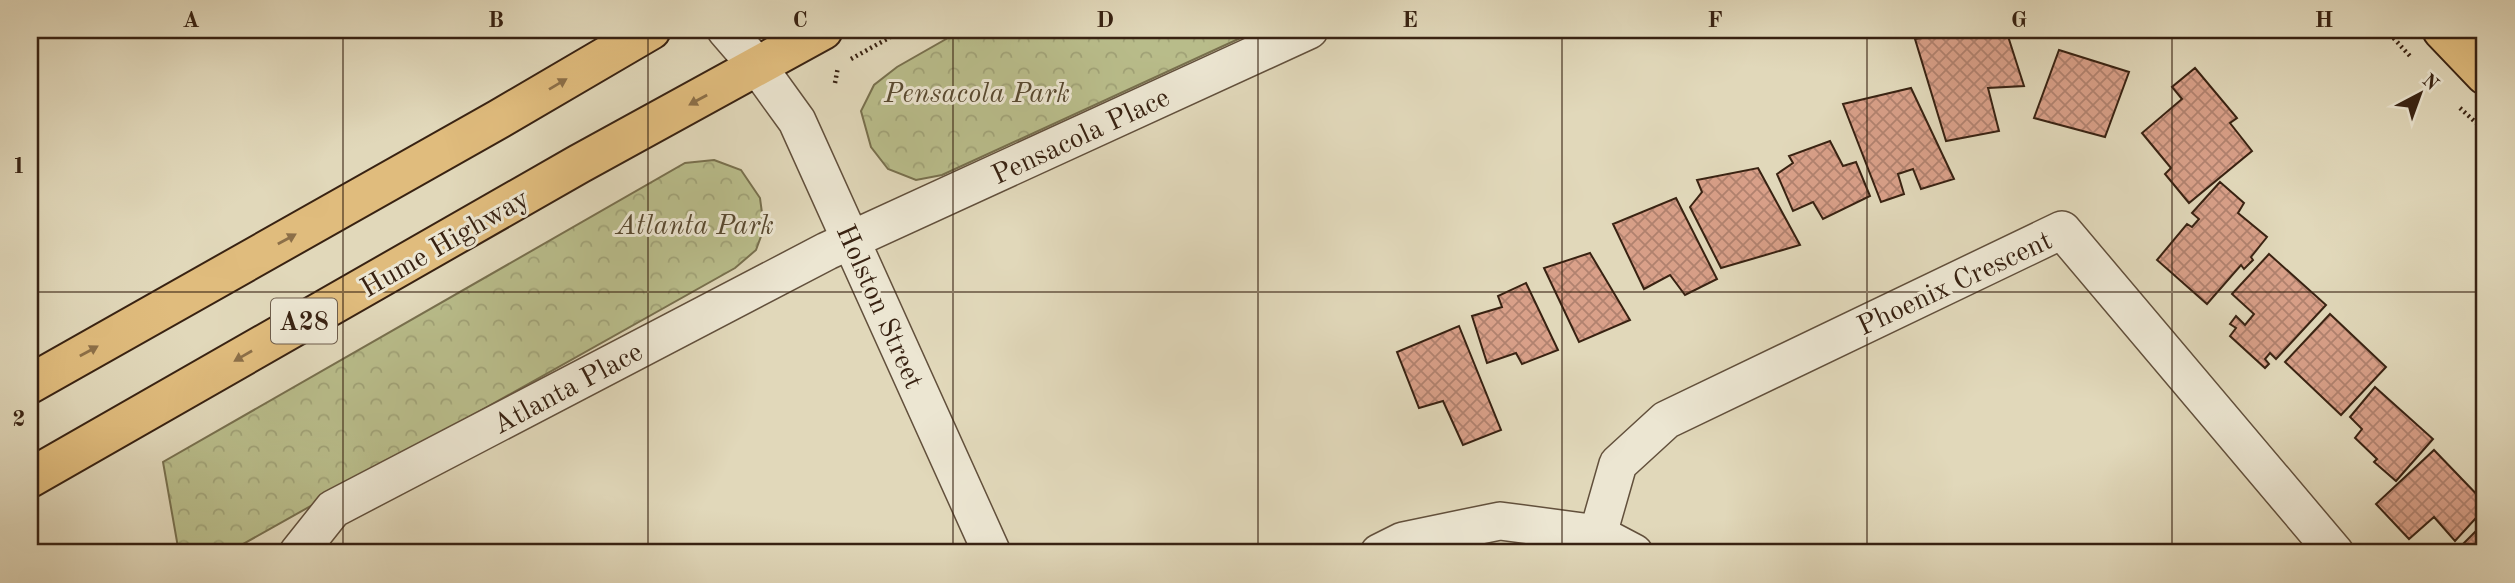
<svg xmlns="http://www.w3.org/2000/svg" width="2515" height="583" font-family="'Old Standard TT',serif">
<style>
.park{fill:url(#park-crowns);stroke:#78704e;stroke-width:2}
.building{fill:url(#building-cross-hatch);stroke:#382212;stroke-width:2}
.lines{fill:none;stroke-linecap:round;stroke-linejoin:round}
.minor-casing{stroke:#62503c;stroke-width:40}
.trunk-casing{stroke:#382212;stroke-width:42}
.motorway-casing{stroke:#382212;stroke-width:42}
.path{stroke:#382212;stroke-width:4.5;stroke-dasharray:2 3.5;stroke-linecap:butt}
.minor{stroke:#ece6d2;stroke-width:37}
.trunk{stroke:#e0bc7d;stroke-width:38}
.motorway{stroke:#e0bc7d;stroke-width:38}
.oneway{fill:#8c6f48}
.grid{fill:none;stroke:#382212;stroke-width:2;stroke-opacity:0.55}
.labels{text-anchor:middle;stroke-width:6;stroke-linejoin:round;paint-order:stroke}
.shield{fill:#ece6d2;stroke:#6e5d4c;stroke-width:2}
.shield-label{font-size:26px;font-weight:bold;fill:#382212}
.park-label{font-size:28px;font-style:italic;fill:#584930;stroke:#ece6d2}
.street-label{font-size:28px;fill:#382212;stroke:#ece6d2}
.neatline{fill:none;stroke:#382212;stroke-width:2.5}
.grid-label{font-size:23px;text-anchor:middle;font-weight:bold;fill:#382212}
</style>
<defs>
<pattern id="park-crowns" width="20" height="18" patternUnits="userSpaceOnUse" patternTransform="scale(1.75)"><rect width="20" height="18" fill="#b9bd8b"/><path d="M2 6a3 3 0 1 1 6 0M12 15a3 3 0 1 1 6 0" fill="none" stroke="#a0a277"/></pattern>
<pattern id="building-cross-hatch" width="8" height="8" patternUnits="userSpaceOnUse" patternTransform="scale(1.75)"><rect width="8" height="8" fill="#d9a089"/><path d="M0 0l8 8M0 8l8-8" fill="none" stroke="#b1826f"/></pattern>
</defs>
<rect width="100%" height="100%" fill="#e1d8ba"/>
<filter id="stains"><feTurbulence type="fractalNoise" baseFrequency=".00286" numOctaves="4"/><feColorMatrix values="0 0 0 0 .2 0 0 0 0 .09 0 0 0 0 .02 0 0 0 .5 -.17"/></filter>
<radialGradient id="worn" r=".72"><stop offset=".6" stop-color="#630" stop-opacity="0"/><stop offset="1" stop-color="#630" stop-opacity=".3"/></radialGradient>
<path class="park" d="M962,30H1258L942,175L916,180L888,169L871,147L861,111L874,85L897,67Z
M714,160L741,170L760,198L764,228L756,250L735,268L227,553H179L163,462L685,163Z"/>
<path class="building" d="M1974,30H2006L2024,86L1988,88L1999,131L1946,141L1915,39Z
M2059,50L2129,72L2105,137L2034,118Z
M2195,68L2237,118L2230,123L2252,151L2189,203L2165,174L2171,168L2142,133L2182,99L2172,87Z
M1911,88L1954,179L1921,189L1913,169L1898,174L1904,194L1881,202L1843,104Z
M1830,141L1843,166L1856,162L1870,196L1823,219L1813,202L1793,211L1777,174L1793,163L1789,156Z
M1758,168L1800,245L1721,268L1690,207L1702,192L1697,180Z
M2220,182L2244,203L2238,213L2267,237L2251,257L2253,260L2244,269L2241,265L2207,304L2157,260L2187,224L2192,227L2199,219L2192,213Z
M1676,198L1717,279L1685,295L1670,275L1644,289L1613,224Z
M1590,253L1630,320L1579,342L1544,268Z
M2269,254L2326,305L2276,359L2270,353L2265,359L2269,364L2265,368L2230,336L2236,328L2230,324L2236,316L2245,325L2254,314L2232,294Z
M1526,283L1558,350L1522,364L1516,353L1487,363L1472,316L1502,307L1498,296Z
M2330,314L2386,367L2341,415L2285,362Z
M1459,326L1501,430L1463,445L1443,401L1419,408L1397,352Z
M2375,387L2433,439L2396,481L2374,462L2377,459L2355,438L2362,429L2350,417Z
M2434,450L2485,503V508L2455,541L2434,517L2409,539L2376,504Z
M2485,522V553H2454Z"/>
<g class="lines">
<defs>
<path id="minor" d="M726,30L758,67L797,121L992,553
M1598,534L1618,464L1666,420L2062,230L2335,553
M298,553L333,509L827,251L1309,30
M1379,553L1403,541L1500,521L1598,534L1634,553"/>
<path id="trunk" d="M30,384L499,119L651,30
M30,478L579,164L823,30"/>
<path id="motorway" d="M2442,30L2485,75"/>
</defs>
<use href="#minor" class="minor-casing"/>
<use href="#trunk" class="trunk-casing"/>
<use href="#motorway" class="motorway-casing"/>
<path class="path" d="M2386,30L2410,56
M851,59L903,30
M835,83L838,67
M2460,108L2485,131"/>
<use href="#minor" class="minor"/>
<use href="#trunk" class="trunk"/>
<use href="#motorway" class="motorway"/>
</g>
<defs><path id="oneway-solid" d="M-6-.8H1V-3.2L6.5 0L1 3.2V.8H-6Z" transform="scale(1.75)"/></defs>
<g class="oneway">
<use href="#oneway-solid" transform="translate(558 84) rotate(-31)"/>
<use href="#oneway-solid" transform="translate(698 100) rotate(151)"/>
<use href="#oneway-solid" transform="translate(287 239) rotate(-29)"/>
<use href="#oneway-solid" transform="translate(89 351) rotate(-29)"/>
<use href="#oneway-solid" transform="translate(243 356) rotate(150)"/>
</g>
<path class="grid" d="M343,30V553M648,30V553M953,30V553M1258,30V553M1562,30V553M1867,30V553M2172,30V553M30,292H2485"/>
<g class="labels">
<rect class="shield" x="271" y="298.5" width="66" height="45" rx="5"/>
<g class="shield-label">
<text x="304" y="330">A28</text>
</g>
<g class="park-label">
<text x="977" y="102">Pensacola Park</text>
<text x="695" y="234">Atlanta Park</text>
</g>
<g class="street-label">
<text transform="translate(1080 135) rotate(-25)" y="10">Pensacola Place</text>
<text transform="translate(444 242) rotate(-30)" y="10">Hume Highway</text>
<text transform="translate(1954 282) rotate(-25)" y="10">Phoenix Crescent</text>
<text transform="translate(881 306) rotate(66)" y="10">Holston Street</text>
<text transform="translate(567 387) rotate(-28)" y="10">Atlanta Place</text>
</g>
</g>
<rect width="2515" height="583" fill="none" stroke="#e1d8ba" stroke-width="77"/>
<g transform="translate(2420 94) rotate(41)" stroke="#ece6d2" stroke-width="5" paint-order="stroke">
<path d="M0-5L12 26L0 18L-12 26Z" fill="#382212"/>
<text y="-10" font-size="19" font-weight="bold" text-anchor="middle" fill="#382212">N</text>
</g>
<rect x="38" y="38" width="2438" height="506" class="neatline"/>
<g class="grid-label">
<text x="191" y="27">A</text>
<text x="496" y="27">B</text>
<text x="800" y="27">C</text>
<text x="1105" y="27">D</text>
<text x="1410" y="27">E</text>
<text x="1715" y="27">F</text>
<text x="2019" y="27">G</text>
<text x="2324" y="27">H</text>
<text x="19" y="173">1</text>
<text x="19" y="426">2</text>
</g>
<rect width="100%" height="100%" filter="url(#stains)"/>
<rect width="100%" height="100%" fill="url(#worn)"/>
</svg>
